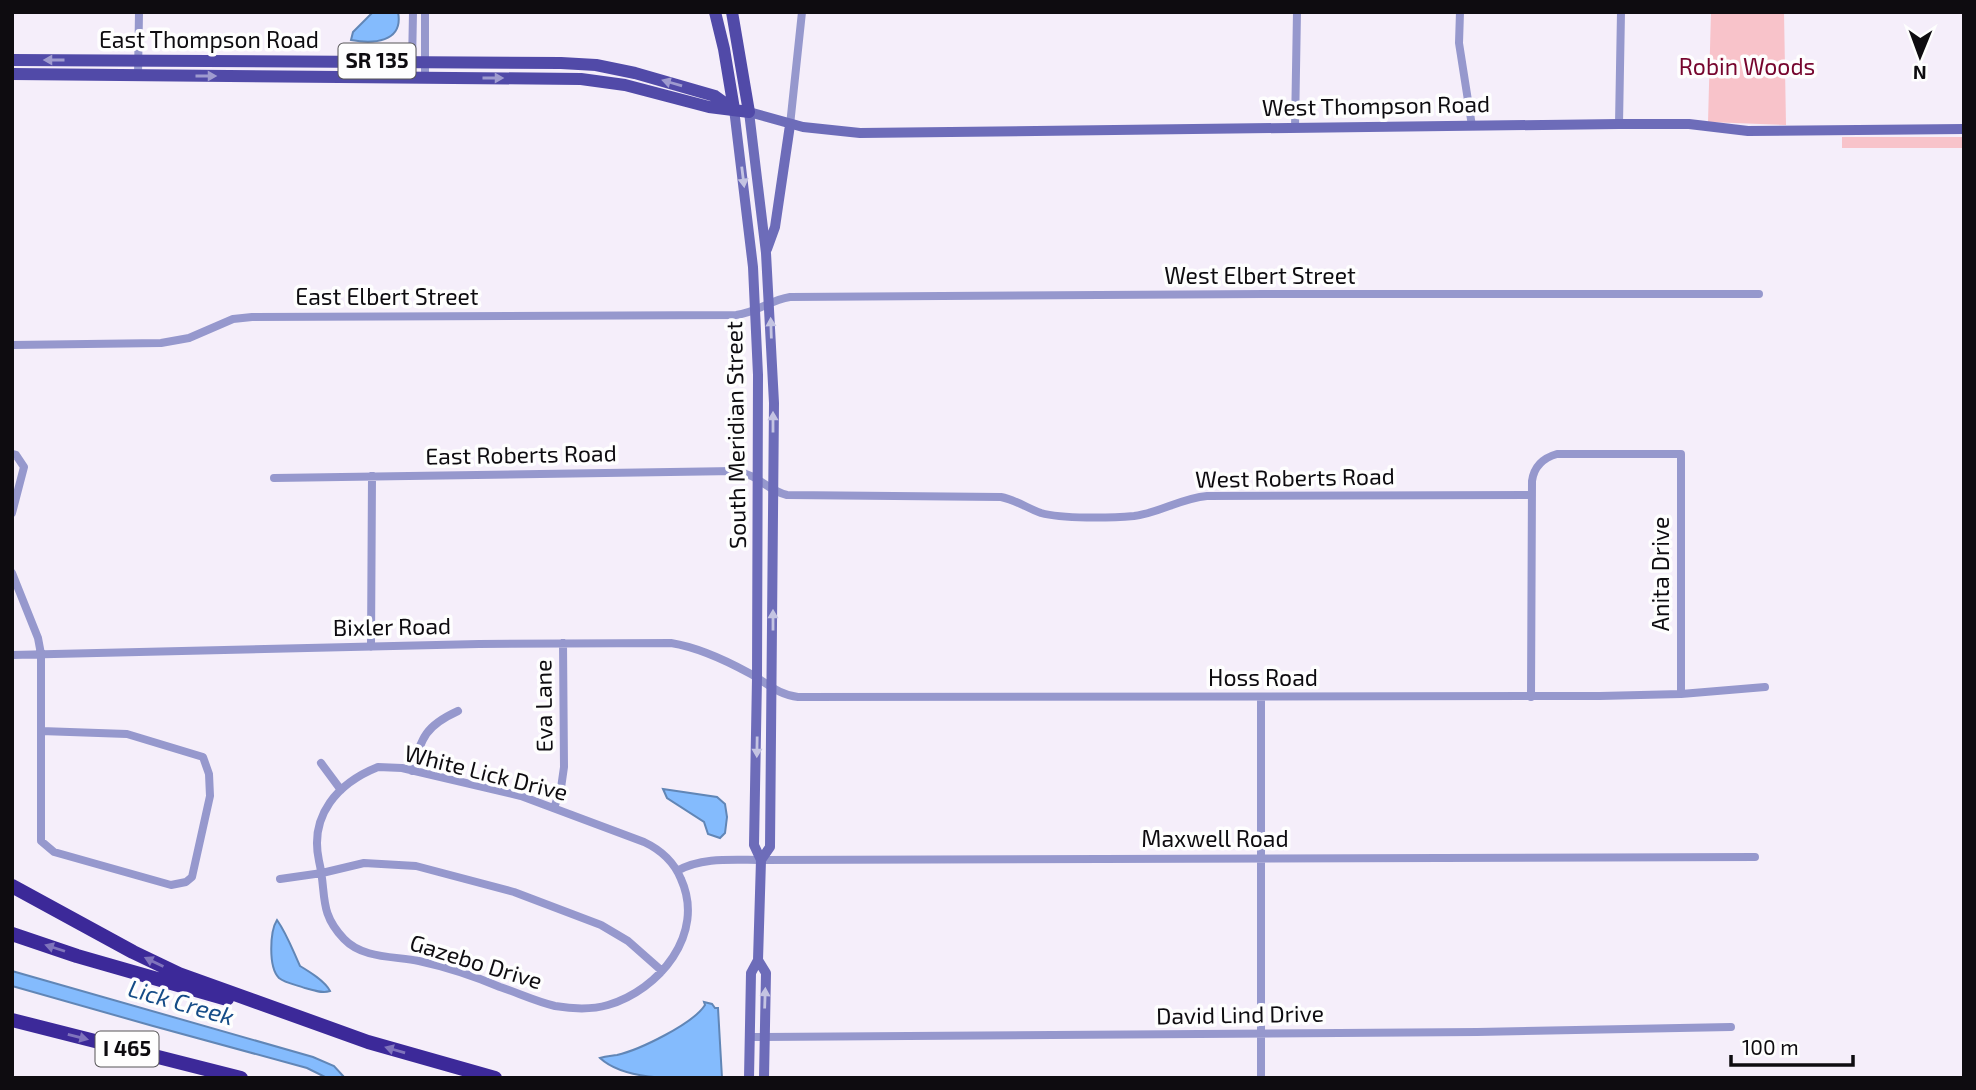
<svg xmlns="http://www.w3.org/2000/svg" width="1976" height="1090" font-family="'Exo 2',sans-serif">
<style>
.green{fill:#f8c3ca}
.water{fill:#84bbfd;stroke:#6186b6;stroke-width:2}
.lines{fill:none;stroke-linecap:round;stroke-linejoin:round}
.minor{stroke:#9698cd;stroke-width:8}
.secondary{stroke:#6d6cb9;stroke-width:10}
.primary{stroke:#514aa8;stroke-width:12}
.motorway{stroke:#3c2999;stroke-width:14}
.oneway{fill:#9f9bcf}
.oneway2{fill:#c4c4e2}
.oneway3{fill:#8074bc}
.labels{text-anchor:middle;stroke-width:7;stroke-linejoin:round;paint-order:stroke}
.shield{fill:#fefefe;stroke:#565557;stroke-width:2}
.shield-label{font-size:21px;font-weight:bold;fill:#0e0c10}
.street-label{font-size:23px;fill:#0e0c10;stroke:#fefefe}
.park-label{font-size:23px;fill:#76052e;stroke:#fefefe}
.water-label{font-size:24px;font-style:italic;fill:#154c87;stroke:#fefefe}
</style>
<rect width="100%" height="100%" fill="#f5eefa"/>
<path class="green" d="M1711,12H1784L1786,125L1708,122Z
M1842,137H1964V148H1842Z"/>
<path class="water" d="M373,12H398C404,43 372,44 351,40L353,32Z
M663,789L717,797L725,804L727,817L725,833L720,838L708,834L704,822L667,798Z
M277,920C287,934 293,951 300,966C310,972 325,981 330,991C322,994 314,990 305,988C297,985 285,983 279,978C268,967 270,931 277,920Z
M12,971L313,1057L334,1066L345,1078H327L307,1068L153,1026L12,986Z
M704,1002L712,1004L715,1008H718L722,1078C686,1078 627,1083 600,1058C606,1056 611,1056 617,1055C639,1050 693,1024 705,1005Z"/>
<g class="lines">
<path class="minor" d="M1460,12L1459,43L1472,126
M412,65L413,12
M138,76L139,12
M425,78V12
M1619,124L1621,12
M790,125L802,12
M1295,128L1297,12
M12,345L161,343L189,338L233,319L252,317L736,315C756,313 770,300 790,297L1264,294H1759
M12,454L16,455L24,467L12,513
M274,478L735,471C760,475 766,490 787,495L1001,497C1016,500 1027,508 1041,513C1062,519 1111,518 1134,516C1160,513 1181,498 1207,496L1532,495
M12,573L38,638L41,654V841L54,852L171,885L186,882L192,877L210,796L209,774L203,757L127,734L41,731
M371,647L372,476
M12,655L479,644L671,643C696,647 727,661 749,673C766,682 778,695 798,697L1600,696L1681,694L1765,687
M1531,697L1532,481C1534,466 1543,458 1557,454H1681V694
M321,763L341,790
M378,767L402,768L521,796L644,842C661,850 674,862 681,879C706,934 659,990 608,1005C591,1010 573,1009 555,1006C537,1002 518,993 500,987C474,976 447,967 419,961C395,956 363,959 344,939C318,912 327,894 319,861C309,815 338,783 378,767Z
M412,771C422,737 425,726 458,711
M554,808L561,788L564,767L563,643
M677,871C702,857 732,860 761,860L1755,857
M280,879L322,873L364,863L416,866L514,892L601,925L628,941L662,971
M749,1037L1477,1032L1731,1027
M1261,1078V698"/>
<path class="secondary" d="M734,109L753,267L758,375L757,678L754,845L761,860L758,960L751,973L749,1078
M767,249L775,227L790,125
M761,860L770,847L774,403L766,253L749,112L803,127L860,133L1619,124H1689L1748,131L1964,129
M758,960L766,973L764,1078"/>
<path class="primary" d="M715,12L724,49L734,109
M12,60L561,63L596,65L635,73L715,96L733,109
M12,74L581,79L625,85L709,107L749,112L732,12"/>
<path class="motorway" d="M12,886L133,952L179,974L368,1042L495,1078
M12,934L77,956L227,999
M12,1020L241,1078"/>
</g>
<defs><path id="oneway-solid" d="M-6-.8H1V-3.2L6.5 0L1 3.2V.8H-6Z" transform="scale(1.75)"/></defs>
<g class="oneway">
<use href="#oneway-solid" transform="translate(54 60) rotate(-180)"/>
<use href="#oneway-solid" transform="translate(206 76)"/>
<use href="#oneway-solid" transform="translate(493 78)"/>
<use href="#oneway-solid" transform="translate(672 83) rotate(-164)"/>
</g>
<g class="oneway2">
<use href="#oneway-solid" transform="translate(743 177) rotate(83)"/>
<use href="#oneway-solid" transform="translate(771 328) rotate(-92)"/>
<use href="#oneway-solid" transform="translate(773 422) rotate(-90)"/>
<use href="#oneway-solid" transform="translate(773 620) rotate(-90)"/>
<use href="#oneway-solid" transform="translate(757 747) rotate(91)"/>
<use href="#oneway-solid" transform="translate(765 998) rotate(-88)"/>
</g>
<g class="oneway3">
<use href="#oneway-solid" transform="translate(55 948) rotate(-162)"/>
<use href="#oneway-solid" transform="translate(154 962) rotate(-154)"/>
<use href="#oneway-solid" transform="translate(78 1037) rotate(14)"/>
<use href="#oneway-solid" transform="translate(395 1050) rotate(-164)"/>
</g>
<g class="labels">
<g class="shield">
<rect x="338.5" y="43.5" width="77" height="35" rx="5"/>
<rect x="95.5" y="1031.5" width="63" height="35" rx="5"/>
</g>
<g class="shield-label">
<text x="377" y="68">SR 135</text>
<text x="127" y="1056">I 465</text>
</g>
<g class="street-label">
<text x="209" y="48">East Thompson Road</text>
<text transform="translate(1376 106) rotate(-1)" y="8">West Thompson Road</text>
<text x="1260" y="284">West Elbert Street</text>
<text x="387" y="305">East Elbert Street</text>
<text transform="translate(736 435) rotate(-91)" y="8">South Meridian Street</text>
<text transform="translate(521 455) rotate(-1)" y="8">East Roberts Road</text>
<text transform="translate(1295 478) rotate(-1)" y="8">West Roberts Road</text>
<text transform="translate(1661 574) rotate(-90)" y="8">Anita Drive</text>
<text transform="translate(392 627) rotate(-1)" y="8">Bixler Road</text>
<text x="1263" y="686">Hoss Road</text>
<text transform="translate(544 706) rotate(-91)" y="8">Eva Lane</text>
<text transform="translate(486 773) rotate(14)" y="8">White Lick Drive</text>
<text x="1215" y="847">Maxwell Road</text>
<text transform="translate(476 962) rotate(17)" y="8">Gazebo Drive</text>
<text transform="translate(1240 1015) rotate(-1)" y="8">David Lind Drive</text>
</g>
<g class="park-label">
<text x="1747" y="75">Robin Woods</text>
</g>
<g class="water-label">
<text transform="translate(181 1003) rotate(16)" y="8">Lick Creek</text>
</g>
</g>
<rect width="1976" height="1090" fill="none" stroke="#0e0c10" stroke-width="28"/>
<g transform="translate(1920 56) rotate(181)" stroke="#fefefe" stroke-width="5" paint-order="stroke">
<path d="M0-5L12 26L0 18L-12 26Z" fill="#0e0c10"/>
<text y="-10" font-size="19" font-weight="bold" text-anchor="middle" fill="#0e0c10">N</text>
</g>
<path d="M1731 1055v10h122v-10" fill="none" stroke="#0e0c10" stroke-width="3.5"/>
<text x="1742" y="1055" font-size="21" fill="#0e0c10" stroke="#fefefe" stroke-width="5" paint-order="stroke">100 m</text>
</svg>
